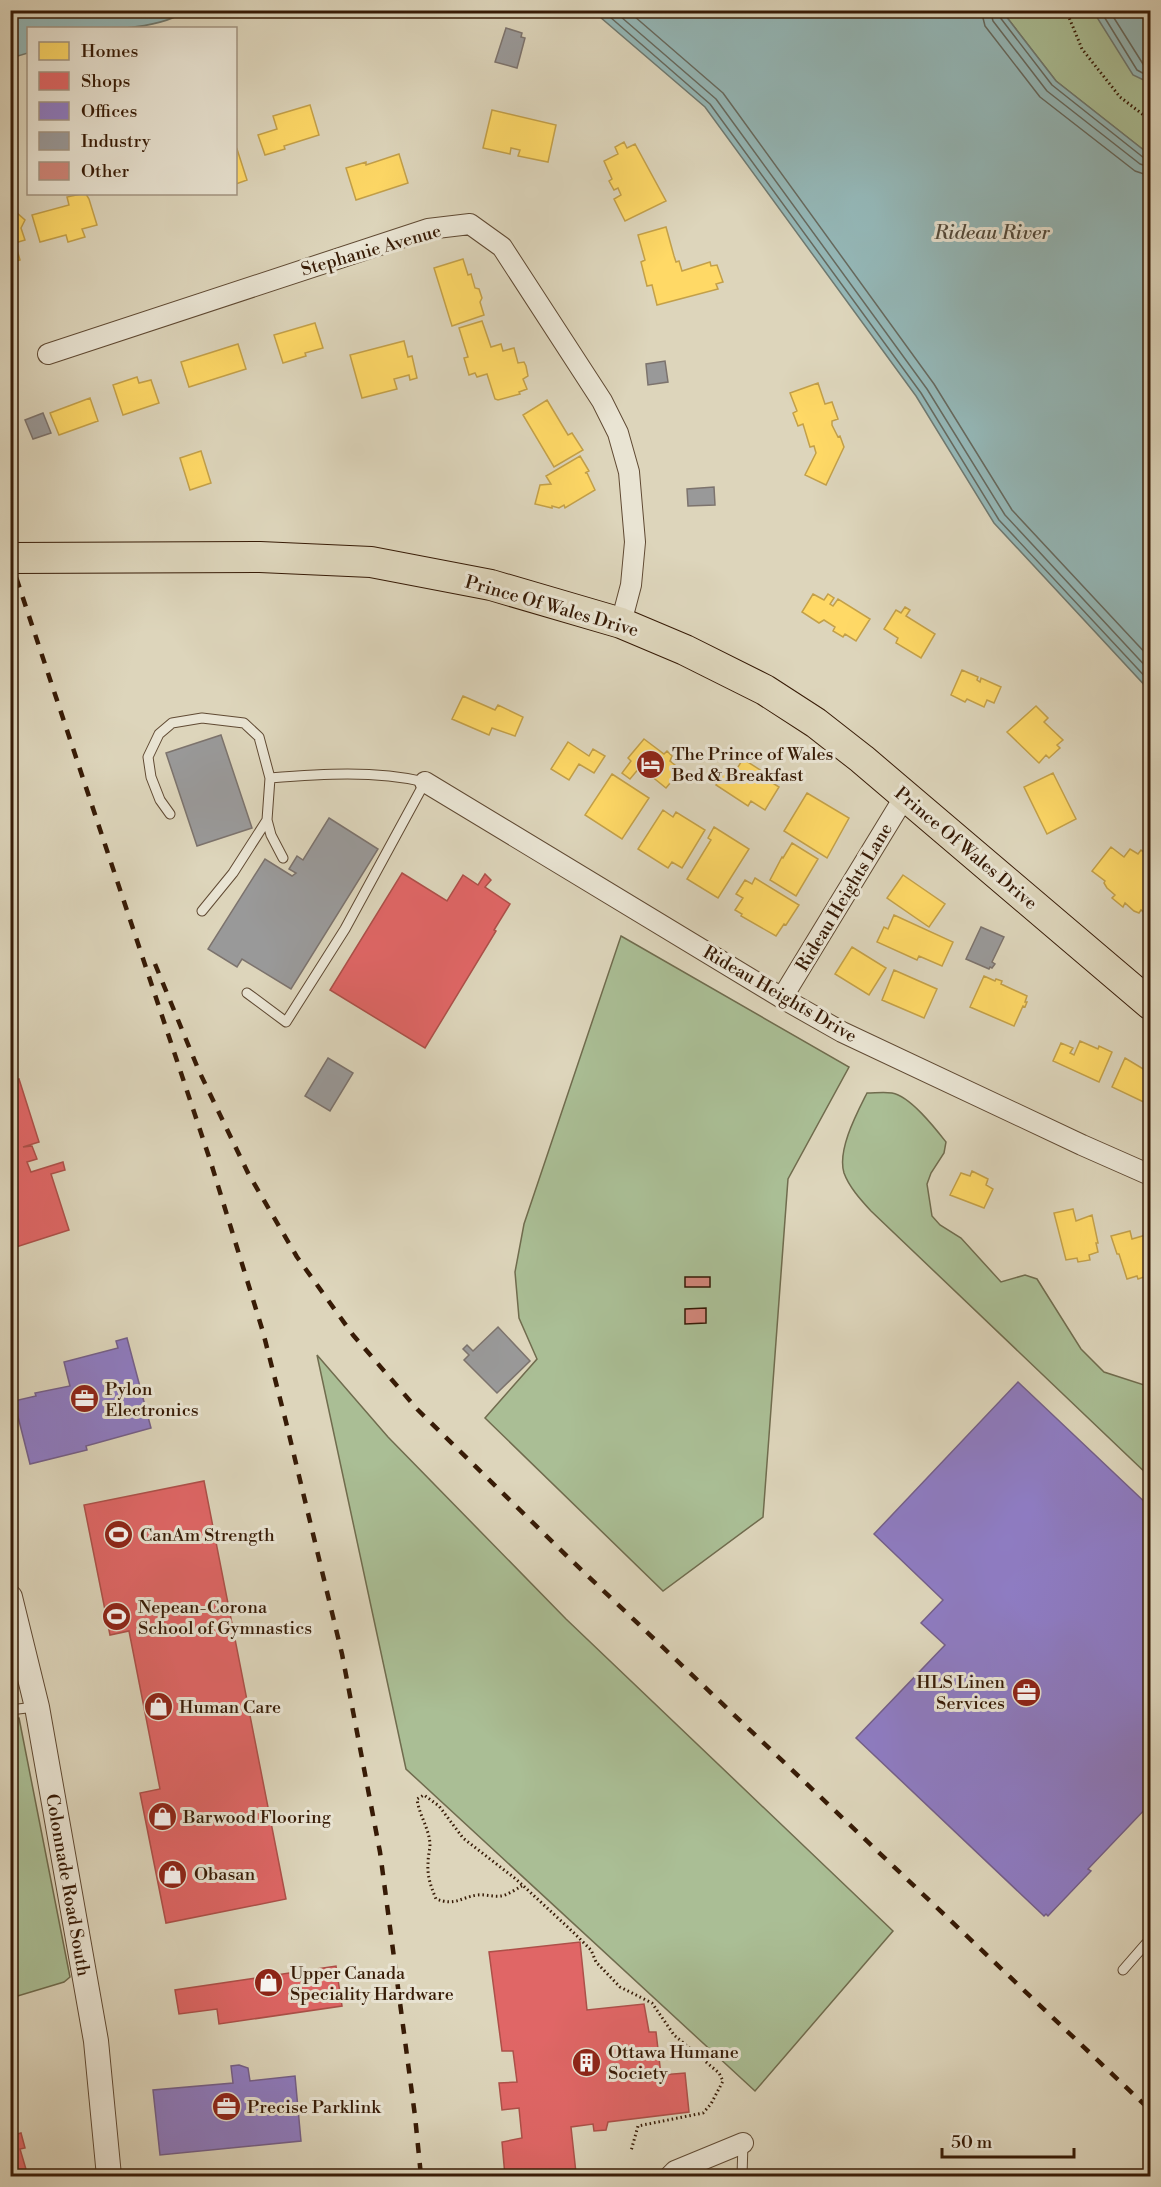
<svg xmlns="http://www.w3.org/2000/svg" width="1161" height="2187" font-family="'Libre Bodoni',serif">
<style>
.green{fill:#aabe95;stroke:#706c4e;stroke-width:1.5}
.water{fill:#94b7b7;stroke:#6f7970;stroke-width:1.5}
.homes{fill:#ffd966;stroke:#c3a049;stroke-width:1.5}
.shops{fill:#e06666;stroke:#ad5049;stroke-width:1.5}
.offices{fill:#8e7cc3;stroke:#745f8a;stroke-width:1.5}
.industry{fill:#999;stroke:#7c736d;stroke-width:1.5}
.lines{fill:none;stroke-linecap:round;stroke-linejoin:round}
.shore{stroke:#66695e;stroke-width:1.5}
.building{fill:#cf8578;stroke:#371b06;stroke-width:1.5}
.service-casing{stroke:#604a33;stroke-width:11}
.minor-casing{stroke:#604a33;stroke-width:22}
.tertiary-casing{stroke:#604a33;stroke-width:26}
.primary-casing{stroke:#371b06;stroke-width:32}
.path{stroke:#371b06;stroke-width:3;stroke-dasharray:1.5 3;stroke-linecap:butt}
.service{stroke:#e9e4d3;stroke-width:9}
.minor{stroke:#e9e4d3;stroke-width:20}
.tertiary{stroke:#e9e4d3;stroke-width:24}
.primary{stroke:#ddd5bb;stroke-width:30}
.rail{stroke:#371b06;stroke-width:4.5;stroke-dasharray:10 10;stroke-linecap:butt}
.labels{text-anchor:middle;stroke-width:6;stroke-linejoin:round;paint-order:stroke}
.street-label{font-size:18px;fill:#371b06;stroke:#e9e4d3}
.poi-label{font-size:18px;fill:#371b06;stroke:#e9e4d3;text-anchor:start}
.water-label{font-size:20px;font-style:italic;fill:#534a3b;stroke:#e9e4d3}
</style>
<rect width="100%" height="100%" fill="#ddd5bb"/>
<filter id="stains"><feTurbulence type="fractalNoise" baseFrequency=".00333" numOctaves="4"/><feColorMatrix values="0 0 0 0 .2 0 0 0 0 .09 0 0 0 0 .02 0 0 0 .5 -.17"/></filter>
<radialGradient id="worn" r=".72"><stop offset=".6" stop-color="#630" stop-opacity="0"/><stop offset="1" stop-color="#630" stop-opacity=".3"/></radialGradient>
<path class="green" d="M1002,11H1150V155L1056,81Z
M621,936L849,1067L788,1179L763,1517L663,1591L485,1418L537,1359L519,1318L515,1272L524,1224Z
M867,1093C875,1093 884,1092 892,1093C910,1096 935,1128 946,1142L944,1153L931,1173L927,1184L932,1216L940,1225L961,1238L1001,1282L1025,1275L1037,1279L1081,1349L1104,1372L1147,1386L1150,1384V1477L871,1211C861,1200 849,1187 844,1173C837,1150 857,1113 867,1093Z
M317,1355L388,1437L566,1619L893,1931L755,2091L406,1769Z
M19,1718L70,1977L64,1982L11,1998L10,1719Z"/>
<path class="water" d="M10,11L11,10L186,11C148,36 73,28 28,28V53L11,58Z
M593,11H1002L1056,81L1150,155V691L994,523L916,396L705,107Z
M1093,11H1150V83L1133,75Z"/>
<path class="homes" d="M310,105L319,135L284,146L285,149L265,155L258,135L277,129L273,116Z
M492,110L556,125L548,162L518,156L520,150L511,148L510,154L483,148Z
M624,142L627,148L635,144L666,201L625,221L614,199L621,195L618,188L614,190L609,181L612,179L604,161L618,154L615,147Z
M237,149L247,180L236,184V150Z
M399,154L408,183L356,200L346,168L366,162V165Z
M81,194H86L89,199L97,225L82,229L85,237L68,242L66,235L40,242L32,215L69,205L67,197Z
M14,204L16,212L25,220L21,228L25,240L15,243L20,260L10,263V205Z
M666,227L674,256L676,262L679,261L682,271L710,262L711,266L717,265L723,282L716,284L718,289L657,305L652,285L647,286L641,262L645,260L638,235Z
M463,259L468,275L471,274L475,288L479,289L482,298L480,302L484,315L452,326L434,268Z
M482,321L491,347L501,344L503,351L514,348L518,363L524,362L526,366L528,376L523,379L527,389L519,392L520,394L498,400L495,399L487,374L477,377L475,373L469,375L464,358L468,357L459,328Z
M315,323L323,348L305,353L306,356L283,363L274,335Z
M404,341L408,357L412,356L417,378L410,380L409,375L394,379L397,389L362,398L350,355Z
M238,344L246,369L189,387L181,362Z
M137,377L139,383L151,380L159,403L123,415L113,385Z
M818,383L825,404L832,402L838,419L832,421V425L838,437L840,436L844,447L826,485L805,475L816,453L814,446L810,447L803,424L798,426L793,413L797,411L790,393Z
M90,398L98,421L59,435L50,413Z
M547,400L568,435L572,433L583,450L554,467L523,415Z
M201,451L211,483L190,490L180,458Z
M580,456L589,471L585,473H587L595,490L565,508L564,505L559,508L552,506V508L535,504L540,485L551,484L546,476Z
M813,594L824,600L828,594L834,598L830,604L833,606L838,599L870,619L856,641L845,634L843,637L833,631L835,627L824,620L819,623L802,612Z
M905,607L910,610L906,616L935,634L921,658L896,643L898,638L884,629L896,610L901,613Z
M962,670L978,677L977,680L980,682L981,678L1001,687L994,703L987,700L984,707L967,699L965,702L951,695Z
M463,696L495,710L498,705L523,717L515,736L492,728L489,735L452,719Z
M1036,706L1048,718L1044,722L1063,740L1057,745L1060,748L1049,758L1046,755L1039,763L1007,732Z
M644,739L664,754L667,751L672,756L670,761L681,770L666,788L640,767L630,779L622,773L631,761L628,758Z
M568,742L589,756L593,749L605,756L594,773L579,764L569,780L551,769Z
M743,759L773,778L771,782L779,787L765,810L751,801L748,806L716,785L723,774L728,772L733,775Z
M1053,773L1076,819L1047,834L1024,787Z
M612,774L649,798L622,839L585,815Z
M807,793L849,818L827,858L784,831Z
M663,810L673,817L676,812L705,830L682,868L672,862L668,868L638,849Z
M714,827L749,849L718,898L687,879L711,840L708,838Z
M792,843L818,859L796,896L770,880L782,857L783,858Z
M1111,847L1124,857L1130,849L1138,854L1141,850L1145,853L1147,851L1150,854V918L1141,910L1139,913L1134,911L1125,903L1123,907L1112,898L1115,895L1107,888L1104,883L1105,881L1092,871Z
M903,875L945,904L929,927L887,898Z
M755,878L799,905L786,925L784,924L776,936L741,916L742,914L735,910L743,898L736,894L745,880L752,884Z
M894,915L953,942L942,966L919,956L917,960L877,942L884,927L888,929Z
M852,947L886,968L869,995L835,974Z
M894,970L937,989L924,1018L882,1000Z
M984,976L995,981L996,979L1002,981L1001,984L1027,996L1025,1002H1027L1025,1007L1023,1006L1014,1026L970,1007Z
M1080,1041L1098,1049L1099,1046L1112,1052L1099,1082L1053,1061L1061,1043L1073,1048L1070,1053L1074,1055Z
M1125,1058L1150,1073L1149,1087L1150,1088V1105L1112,1087Z
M972,1171L988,1179L986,1185L993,1189L984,1208L950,1195L961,1173L970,1176Z
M1073,1209L1076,1221L1092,1215L1098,1243H1096L1098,1252L1089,1255L1090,1260L1078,1262L1077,1258L1066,1260L1054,1213Z
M1130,1231L1132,1239L1149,1234L1150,1275L1138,1279L1137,1276L1127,1279L1119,1254H1117L1111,1236Z"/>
<path class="shops" d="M402,873L447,901L463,875L478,885L485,874L491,880L485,887L510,904L494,930L496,931L425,1048L330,990Z
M19,1079L39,1142L23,1147L32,1146L37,1159L27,1162L31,1172L63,1162L65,1170L51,1174L69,1230L10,1249V1081Z
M204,1481L286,1899L166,1923L140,1793L160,1789L129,1631L110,1635L84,1505Z
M580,1942L587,2010L644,2004L649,2032H656L661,2075L685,2073L689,2112L608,2122L606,2130L594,2131L593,2124L571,2127L576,2173L574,2176H505L502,2142L522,2138L519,2108L502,2110L499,2083L517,2082L513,2051H502L489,1952Z
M336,1966L342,2006L219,2024L217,2009L179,2014L175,1990Z
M21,2133L25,2148L20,2149L28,2176H10V2136Z"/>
<path class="offices" d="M127,1338L151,1428L86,1446L87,1450L30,1464L14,1401L36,1396L35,1393L70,1386L64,1362L118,1348L116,1341Z
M1018,1382L1150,1507V1804L1088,1869L1091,1871L1048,1916L1046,1914L1044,1916L856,1738L945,1645L921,1623L943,1600L874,1534Z
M239,2065L248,2068L250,2081L295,2076L301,2141L160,2155L153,2090L233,2083L231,2066Z"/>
<path class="industry" d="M506,28L522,33L521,37L525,38L517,68L495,62Z
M665,361L668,382L648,385L646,364Z
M43,413L51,433L33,439L25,420Z
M714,487L715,505L688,506L687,489Z
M221,735L252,828L197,846L166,753Z
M329,818L378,849L291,989L242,959L237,967L208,949L265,859L292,876L296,873L289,869L297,856L303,860Z
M981,927L1004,937L992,962L995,964L992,968L990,967L989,969L966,959Z
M328,1058L353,1073L330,1111L305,1096Z
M498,1327L530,1361L497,1393L464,1360L469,1355L463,1349L467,1345L473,1351Z"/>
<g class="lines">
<path class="shore" d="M602,10L710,104L921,393L999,520L1150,682
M613,10L716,99L927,389L1005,515L1150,671
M627,10L723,93L934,384L1012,510L1150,658
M981,10L985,26L1040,97L1135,171L1150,176
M990,10L993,21L1047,91L1140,164L1150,167
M998,10L999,16L1052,85L1144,158L1150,159
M1100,10L1137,70L1150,77
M1109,10L1143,64L1150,68"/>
</g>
<path class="building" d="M685,1277H710V1287H685Z
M706,1308V1323L685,1324V1309Z"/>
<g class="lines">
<defs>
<path id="service" d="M170,814L160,800L151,777L148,757L159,734L172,723L202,718L244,723L259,737L270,778
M267,820L271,835L283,858
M202,911L233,873L267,820L270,778C320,774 375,770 425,782L345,929L286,1022L247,993
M10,1674L27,1671
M10,1710L35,1707
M1123,1970L1150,1939
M742,2176L743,2143"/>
<path id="minor" d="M48,354L428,229L470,224L502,247L602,401L618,433L629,472L635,542L631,585L621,623
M425,782L782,998L842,1032L1082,1145L1150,1175
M782,998L905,796
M670,2176L675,2171L743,2143"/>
<path id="tertiary" d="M10,1597L37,1707L96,2041L109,2176"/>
<path id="primary" d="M10,558L260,557L371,562L491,585L621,623L685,650L765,690L816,723L862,759L1150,1004"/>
</defs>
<use href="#service" class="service-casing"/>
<use href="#minor" class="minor-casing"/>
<use href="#tertiary" class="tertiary-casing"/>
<use href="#primary" class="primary-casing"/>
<path class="path" d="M1066,10L1082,49L1120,97L1150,120
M522,1886C516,1889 508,1895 501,1896C493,1897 485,1894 477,1895C459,1898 456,1906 436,1899C431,1887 427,1876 428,1863C428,1856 430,1850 430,1844C429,1828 419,1815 417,1799L424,1795L439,1806L463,1838L517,1880L573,1932L591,1950L596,1962L620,1987L652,2003L674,2035L719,2073L723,2081L711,2104L703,2113L638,2126L631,2151"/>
<use href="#service" class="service"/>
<use href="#minor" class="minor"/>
<use href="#tertiary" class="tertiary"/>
<use href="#primary" class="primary"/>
<path class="rail" d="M10,559L211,1163L263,1332L286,1422L342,1654L380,1852L415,2116L421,2176
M155,964L199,1071L248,1173L297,1257L353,1335L418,1410L570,1559L1150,2110"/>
</g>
<defs>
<symbol id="hotel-disc" viewBox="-11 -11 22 22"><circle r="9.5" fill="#8f2418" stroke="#e9e4d3"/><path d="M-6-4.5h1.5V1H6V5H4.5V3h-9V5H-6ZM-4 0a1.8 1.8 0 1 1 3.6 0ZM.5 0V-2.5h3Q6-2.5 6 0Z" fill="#fff"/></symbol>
<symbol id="office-disc" viewBox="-11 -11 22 22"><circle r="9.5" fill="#8f2418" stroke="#e9e4d3"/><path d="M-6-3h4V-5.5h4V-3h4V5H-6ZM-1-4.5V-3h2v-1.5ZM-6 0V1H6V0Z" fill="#fff"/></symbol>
<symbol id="stadium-disc" viewBox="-11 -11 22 22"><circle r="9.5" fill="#8f2418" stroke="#e9e4d3"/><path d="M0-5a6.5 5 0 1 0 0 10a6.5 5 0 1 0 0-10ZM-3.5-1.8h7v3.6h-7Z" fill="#fff"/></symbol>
<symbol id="shop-disc" viewBox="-11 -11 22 22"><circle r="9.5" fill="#8f2418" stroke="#e9e4d3"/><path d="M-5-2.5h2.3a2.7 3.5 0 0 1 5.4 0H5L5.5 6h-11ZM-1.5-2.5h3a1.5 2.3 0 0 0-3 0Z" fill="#fff"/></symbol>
<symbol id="building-disc" viewBox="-11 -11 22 22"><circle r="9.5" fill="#8f2418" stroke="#e9e4d3"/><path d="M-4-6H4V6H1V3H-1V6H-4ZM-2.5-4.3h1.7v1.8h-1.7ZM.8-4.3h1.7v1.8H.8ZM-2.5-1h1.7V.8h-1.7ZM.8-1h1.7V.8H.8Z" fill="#fff"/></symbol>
</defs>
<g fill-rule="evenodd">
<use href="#hotel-disc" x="634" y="748" width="33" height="33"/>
<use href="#office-disc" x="68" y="1382" width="33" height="33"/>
<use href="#stadium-disc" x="102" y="1518" width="33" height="33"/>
<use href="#stadium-disc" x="100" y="1600" width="33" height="33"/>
<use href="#office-disc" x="1010" y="1676" width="33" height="33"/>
<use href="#shop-disc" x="142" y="1690" width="33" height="33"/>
<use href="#shop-disc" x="146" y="1800" width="33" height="33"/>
<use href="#shop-disc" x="156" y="1858" width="33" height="33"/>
<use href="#shop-disc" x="252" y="1966" width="33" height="33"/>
<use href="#building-disc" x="570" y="2046" width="33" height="33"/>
<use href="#office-disc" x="210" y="2090" width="33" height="33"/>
</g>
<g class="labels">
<g class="street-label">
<text transform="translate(371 250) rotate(-16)" y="6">Stephanie Avenue</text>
<text transform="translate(552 606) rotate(16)" y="6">Prince Of Wales Drive</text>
<text transform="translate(966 848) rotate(40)" y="6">Prince Of Wales Drive</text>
<text transform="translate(844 897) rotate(-59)" y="6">Rideau Heights Lane</text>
<text transform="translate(780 994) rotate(30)" y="6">Rideau Heights Drive</text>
<text transform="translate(68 1885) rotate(80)" y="6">Colonnade Road South</text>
</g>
<g class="poi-label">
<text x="672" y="760">The Prince of Wales<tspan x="672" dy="21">Bed &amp; Breakfast</tspan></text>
<text x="105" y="1395">Pylon<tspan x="105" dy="21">Electronics</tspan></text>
<text x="140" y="1541">CanAm Strength</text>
<text x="138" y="1613">Nepean-Corona<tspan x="138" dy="21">School of Gymnastics</tspan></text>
<text x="1005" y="1688" text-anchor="end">HLS Linen<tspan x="1005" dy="21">Services</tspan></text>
<text x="179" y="1713">Human Care</text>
<text x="183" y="1823">Barwood Flooring</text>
<text x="194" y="1880">Obasan</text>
<text x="290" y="1979">Upper Canada<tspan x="290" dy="21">Speciality Hardware</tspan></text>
<text x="608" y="2058">Ottawa Humane<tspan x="608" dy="21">Society</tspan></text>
<text x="247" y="2113">Precise Parklink</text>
</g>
<g class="water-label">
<text x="992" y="239">Rideau River</text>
</g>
</g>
<rect width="1161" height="2187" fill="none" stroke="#ddd5bb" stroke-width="36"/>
<rect x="12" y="12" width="1137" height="2163" fill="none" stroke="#371b06" stroke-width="3"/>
<rect x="18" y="18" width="1125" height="2151" fill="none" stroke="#371b06" stroke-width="1.5"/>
<rect x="27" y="27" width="210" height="168" fill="#e9e4d3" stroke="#a29481" stroke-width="1.5"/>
<rect x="39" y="42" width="30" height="18" fill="#ffd966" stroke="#a29481" stroke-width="1.5"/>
<text x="81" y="57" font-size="18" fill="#371b06">Homes</text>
<rect x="39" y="72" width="30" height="18" fill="#e06666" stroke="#a29481" stroke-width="1.5"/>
<text x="81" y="87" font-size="18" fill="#371b06">Shops</text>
<rect x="39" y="102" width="30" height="18" fill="#8e7cc3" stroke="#a29481" stroke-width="1.5"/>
<text x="81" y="117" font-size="18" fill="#371b06">Offices</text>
<rect x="39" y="132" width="30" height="18" fill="#999999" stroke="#a29481" stroke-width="1.5"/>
<text x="81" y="147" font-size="18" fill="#371b06">Industry</text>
<rect x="39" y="162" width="30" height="18" fill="#cf8578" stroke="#a29481" stroke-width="1.5"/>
<text x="81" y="177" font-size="18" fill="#371b06">Other</text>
<path d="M942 2148v9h132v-9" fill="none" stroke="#371b06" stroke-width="3"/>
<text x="951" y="2148" font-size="18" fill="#371b06" stroke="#e9e4d3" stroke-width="4.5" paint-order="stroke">50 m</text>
<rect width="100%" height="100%" filter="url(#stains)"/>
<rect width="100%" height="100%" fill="url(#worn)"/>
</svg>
